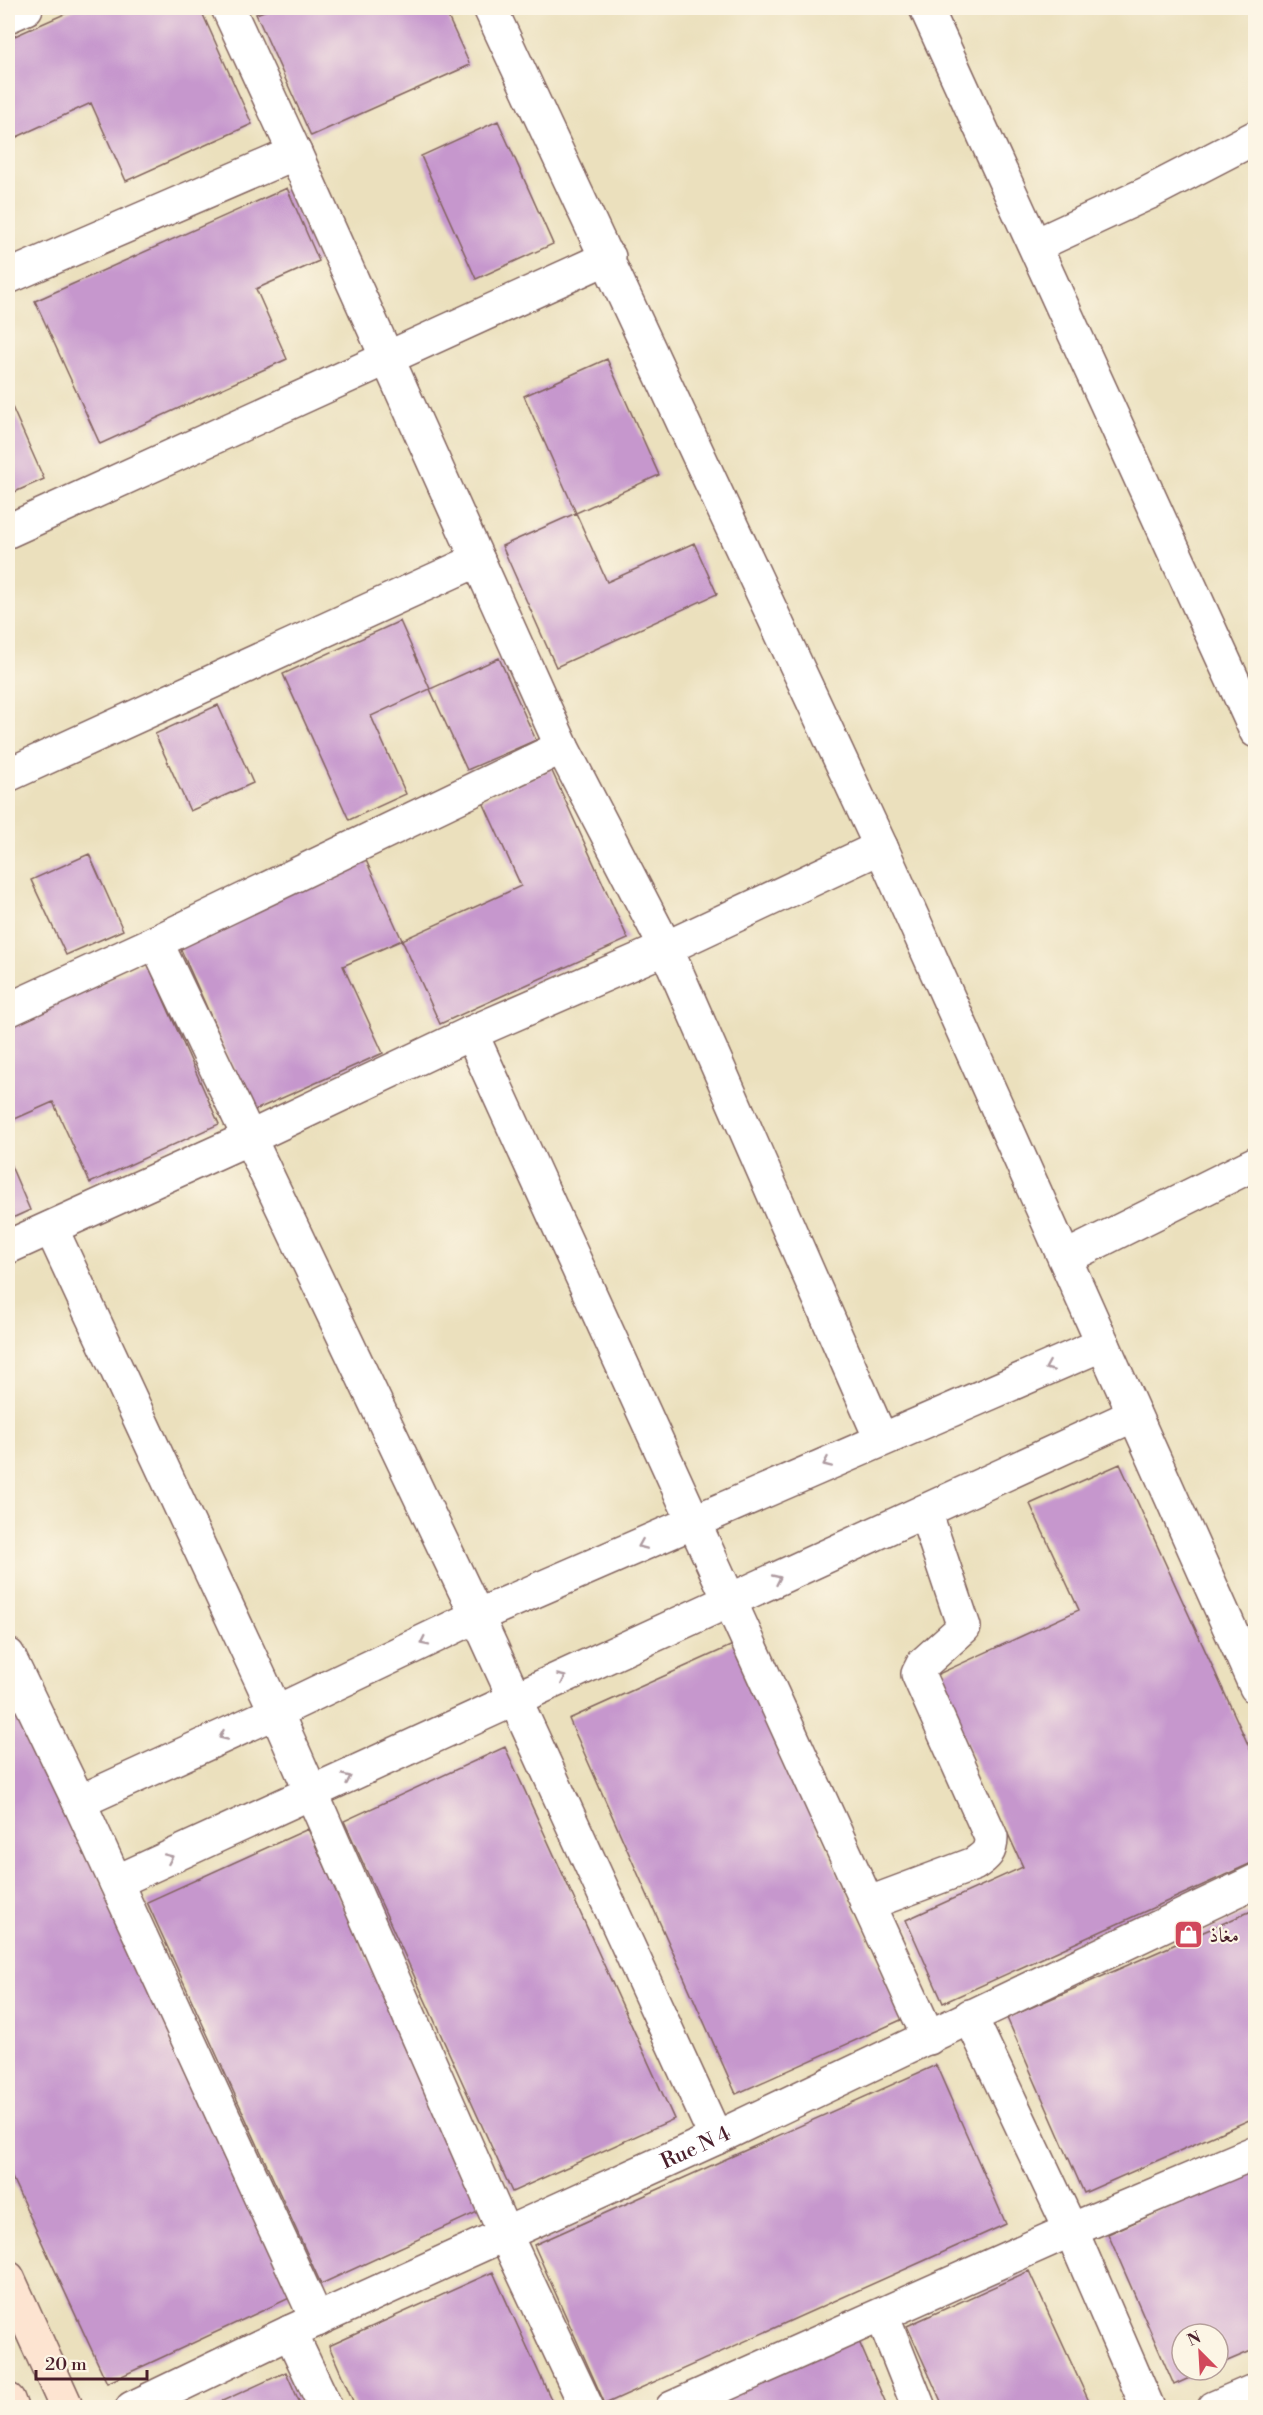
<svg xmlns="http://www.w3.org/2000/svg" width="1263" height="2415" font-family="'Libre Bodoni',Amiri,serif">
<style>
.building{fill:#c697cd}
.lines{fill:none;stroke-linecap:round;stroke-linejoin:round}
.street-casing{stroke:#82635e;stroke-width:36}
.secondary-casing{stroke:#82635e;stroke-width:36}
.street{stroke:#fff;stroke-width:33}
.secondary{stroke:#fde4d1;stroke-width:33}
.oneway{stroke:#ae9aa0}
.labels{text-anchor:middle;stroke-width:4.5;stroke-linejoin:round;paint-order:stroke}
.poi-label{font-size:21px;fill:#4a1f2b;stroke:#fcf5e5;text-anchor:start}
.street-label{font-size:21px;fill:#4a1f2b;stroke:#fcf5e5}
</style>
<rect width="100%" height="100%" fill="#fcf5e5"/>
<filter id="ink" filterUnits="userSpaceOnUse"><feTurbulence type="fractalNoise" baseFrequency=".0167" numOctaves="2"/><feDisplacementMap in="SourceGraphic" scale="12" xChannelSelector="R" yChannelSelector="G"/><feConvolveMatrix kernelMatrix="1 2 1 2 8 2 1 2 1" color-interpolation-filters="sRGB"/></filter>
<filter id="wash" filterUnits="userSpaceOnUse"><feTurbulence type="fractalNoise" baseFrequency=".008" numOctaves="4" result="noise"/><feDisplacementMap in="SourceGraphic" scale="24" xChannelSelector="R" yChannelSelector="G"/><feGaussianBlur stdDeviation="1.35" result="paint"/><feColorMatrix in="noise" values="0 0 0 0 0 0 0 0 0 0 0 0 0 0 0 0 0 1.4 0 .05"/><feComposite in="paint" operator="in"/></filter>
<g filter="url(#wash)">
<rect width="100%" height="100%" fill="#ebe0bd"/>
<g id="blocks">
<path class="building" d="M78,8H200L252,124L126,181L91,103L8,141V39Z
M272,8H444L470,65L311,136L256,14Z
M498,121L553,244L476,279L421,156Z
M287,188L319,261L256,289L287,359L100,444L35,301Z
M607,359L659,475L576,513L524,396Z
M8,398L44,479L8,495Z
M576,513L607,582L694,543L717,594L556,667L502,546Z
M400,621L430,689L371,716L406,794L349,820L283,674Z
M499,658L536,740L467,770L430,689Z
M218,705L253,783L190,811L155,734Z
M551,769L628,939L440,1024L402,940L521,886L482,800Z
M89,854L123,930L66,955L31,880Z
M365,858L402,940L343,966L383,1053L253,1111L178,943Z
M147,962L219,1124L90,1183L53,1102L8,1122V1025Z
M8,1159L30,1210L8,1220Z
M1120,1464L1256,1762V1861L943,2003L906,1920L1023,1867L936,1675L1079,1610L1030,1504Z
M735,1644L903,2019L736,2094L569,1719Z
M8,1682L294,2296L107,2383L8,2169Z
M505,1747L674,2119L512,2192L344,1821Z
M308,1829L482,2210L321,2284L147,1902Z
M1256,1909V2117L1084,2193L1007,2018Z
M936,2065L1006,2224L605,2404L534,2245Z
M1256,2168V2349L1218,2365V2334H1182V2370H1207L1174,2385L1108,2234Z
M1029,2271L1092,2408H944L907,2326Z
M493,2272L555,2408H356L329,2346Z
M857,2337L888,2408H699Z
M286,2372L302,2408H207Z"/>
</g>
</g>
<g filter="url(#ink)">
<use href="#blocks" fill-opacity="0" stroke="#82635e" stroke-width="1.5"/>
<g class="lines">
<defs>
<g id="street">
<path d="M490,8L881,847L1256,1687"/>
<path d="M926,8L1256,731"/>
<path d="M8,16L26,8"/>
<path d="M295,153L562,747L666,948L881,1439"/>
<path d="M1036,245L1148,193L1256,137"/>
<path d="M8,277L295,153L228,8"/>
<path d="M8,531L609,257"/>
<path d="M8,775L478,560"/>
<path d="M156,942L477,1616L716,2138"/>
<path d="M8,1010L156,942L562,747"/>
<path d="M471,1033L929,2038"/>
<path d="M51,1228L276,1712L505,2234L587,2408"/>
<path d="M8,1247L251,1137L471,1033L666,948L881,847"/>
<path d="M1065,1258L1256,1163"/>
<path d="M8,1655L79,1802L317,2320"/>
<path d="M79,1802L276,1712L477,1616L1103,1344"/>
<path d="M116,1882L1134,1415"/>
<path d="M867,1904L974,1864C986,1856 991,1852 991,1837L918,1674L923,1664L964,1627L925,1511"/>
<path d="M970,2016L1071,2230L1148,2408"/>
<path d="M882,2315L919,2408"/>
<path d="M290,2332L326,2408"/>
<path id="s1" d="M132,2408L290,2332L716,2138L1256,1881"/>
<path d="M672,2408L1071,2230L1256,2152"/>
<path d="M1214,2408L1256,2390"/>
</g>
<path id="secondary" d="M8,2278L67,2408
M8,2400L11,2408"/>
</defs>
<use href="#street" class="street-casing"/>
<use href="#secondary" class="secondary-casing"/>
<use href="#street" class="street"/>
<use href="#secondary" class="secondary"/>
</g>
<defs><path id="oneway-chevron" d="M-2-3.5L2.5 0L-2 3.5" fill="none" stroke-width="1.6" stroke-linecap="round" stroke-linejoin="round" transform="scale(1.5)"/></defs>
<g class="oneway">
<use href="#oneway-chevron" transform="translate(1049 1367) rotate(157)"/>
<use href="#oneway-chevron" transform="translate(827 1463) rotate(156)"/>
<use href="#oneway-chevron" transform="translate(642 1545) rotate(157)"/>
<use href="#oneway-chevron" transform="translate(777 1579) rotate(-25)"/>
<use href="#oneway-chevron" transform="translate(424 1642) rotate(154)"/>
<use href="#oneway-chevron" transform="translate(562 1678) rotate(-25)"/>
<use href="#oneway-chevron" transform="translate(223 1736) rotate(156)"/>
<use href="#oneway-chevron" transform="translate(347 1778) rotate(-25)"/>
<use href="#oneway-chevron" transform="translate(169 1858) rotate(-24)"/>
</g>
</g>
<defs>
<symbol id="shop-square" viewBox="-11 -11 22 22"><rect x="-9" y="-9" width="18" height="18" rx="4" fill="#d1495b" stroke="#fcf5e5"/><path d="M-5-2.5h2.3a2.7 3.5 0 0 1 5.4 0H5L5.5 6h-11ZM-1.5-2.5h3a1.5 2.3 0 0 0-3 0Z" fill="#fff"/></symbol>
</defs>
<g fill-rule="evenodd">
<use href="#shop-square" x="1172" y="1918" width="33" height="33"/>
</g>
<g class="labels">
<g class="poi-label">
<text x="1209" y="1942">مغاذ</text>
</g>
<g class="street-label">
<text dy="7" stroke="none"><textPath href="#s1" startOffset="621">Rue N 4</textPath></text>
</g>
</g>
<rect width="1263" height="2415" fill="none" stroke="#fcf5e5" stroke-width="30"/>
<g transform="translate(1200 2352) rotate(336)"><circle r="28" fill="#fcf5e5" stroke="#b59f9b" stroke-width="1.5"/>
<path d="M0-4.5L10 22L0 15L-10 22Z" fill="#d1495b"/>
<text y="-9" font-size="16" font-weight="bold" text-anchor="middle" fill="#4a1f2b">N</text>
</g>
<path d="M36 2370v9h111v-9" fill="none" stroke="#4a1f2b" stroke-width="3"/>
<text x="45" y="2370" font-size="18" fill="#4a1f2b" stroke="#fcf5e5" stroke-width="4.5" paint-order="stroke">20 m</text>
</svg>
